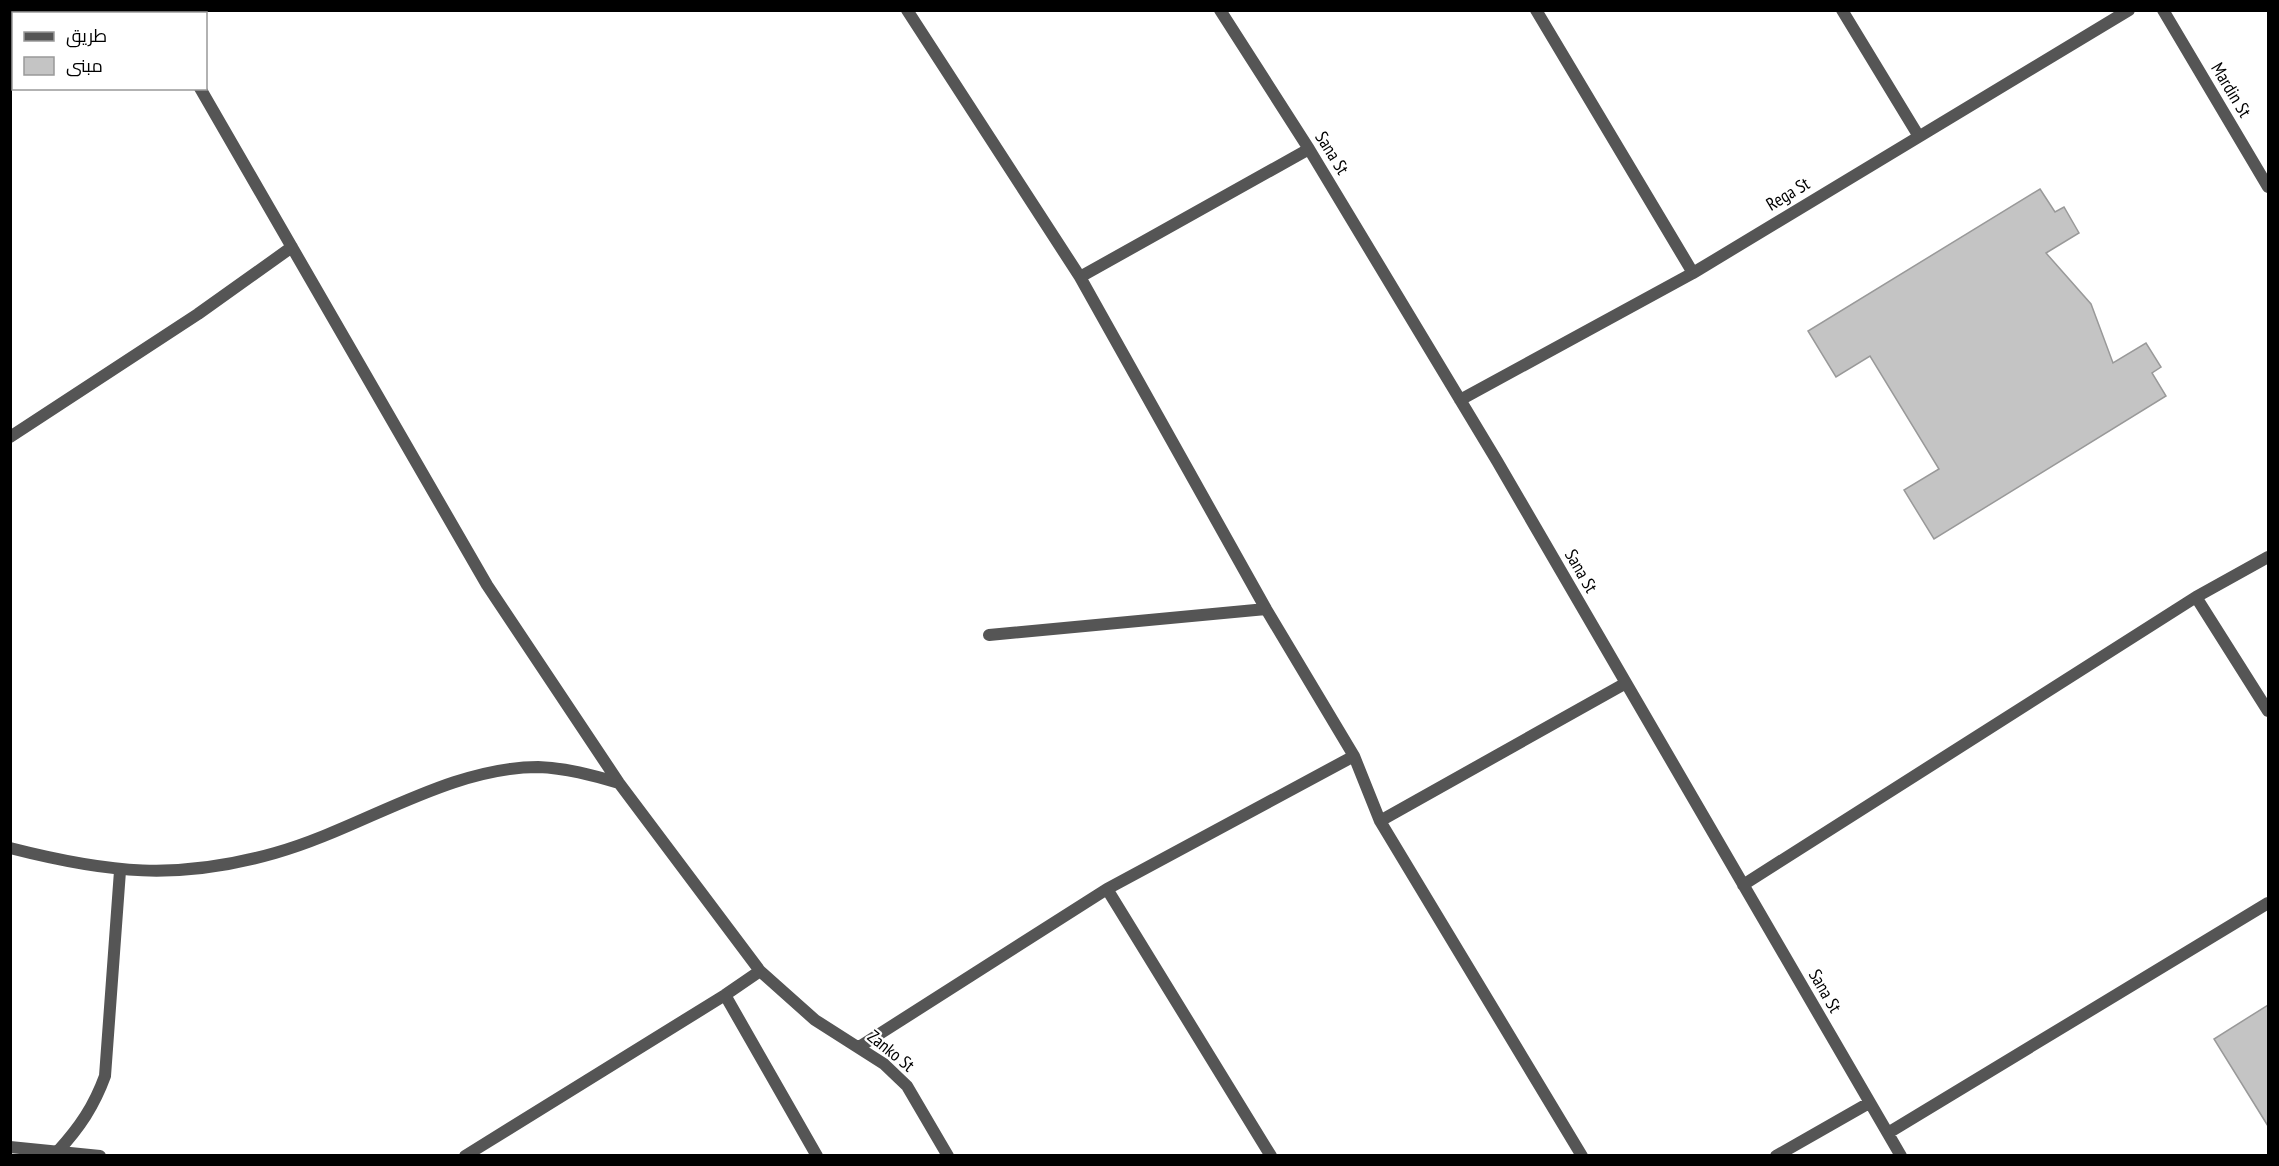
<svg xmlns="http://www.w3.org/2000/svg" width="2279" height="1166" font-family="'PT Sans Narrow',Cairo,sans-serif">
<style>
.building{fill:#c4c4c4;stroke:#999;stroke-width:1.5}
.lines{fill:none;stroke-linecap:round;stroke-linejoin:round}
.street{stroke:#555;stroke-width:12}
.labels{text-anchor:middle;stroke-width:4.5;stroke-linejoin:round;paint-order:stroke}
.street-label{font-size:18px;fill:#000;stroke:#fff}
</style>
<rect width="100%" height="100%" fill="#fff"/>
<path class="building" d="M2040,189L2055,212L2064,207L2079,233L2046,253L2091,304L2113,363L2146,343L2161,367L2152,373L2166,396L1934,539L1904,490L1939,469L1870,356L1836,377L1808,331Z
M2268,1005V1126L2214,1039Z"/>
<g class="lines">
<path class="street" d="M154,10L156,14
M907,10L1080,277L1266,609L1354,756
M1220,10L1309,149L1497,461L1901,1156
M1536,10L1693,273
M1842,10L1918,135
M2163,10L2268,187
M200,88L487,585L619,783L760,971L815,1020L884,1064L907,1086L948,1156
M1080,277L1309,149
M1460,400L1693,273L2129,10
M10,437L198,314L292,247
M2196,597L2268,711
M989,635L1266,609
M1380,821L1626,683
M10,848C108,873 177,881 275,853C361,829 448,767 538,767C566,768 592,775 619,783
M1743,885L2196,597L2268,557
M1107,889L1271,1156
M725,995L817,1156
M859,1047L1107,889L1354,756L1380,821L1582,1156
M1888,1133L2268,903
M10,1147L100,1156
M58,1151C80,1127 94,1106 105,1076L120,871
M465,1156L725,995L760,971
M1776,1156L1869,1103"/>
</g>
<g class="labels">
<g class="street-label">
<text transform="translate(2231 90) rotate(59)" y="6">Mardin St</text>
<text transform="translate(1332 153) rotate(58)" y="6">Sana St</text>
<text transform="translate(1788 194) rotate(-31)" y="6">Rega St</text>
<text transform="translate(1581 571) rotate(60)" y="6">Sana St</text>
<text transform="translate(1825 991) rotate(60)" y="6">Sana St</text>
<text transform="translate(891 1051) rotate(39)" y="6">Zanko St</text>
</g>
</g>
<rect width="2279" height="1166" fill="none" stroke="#000000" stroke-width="24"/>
<rect x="12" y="12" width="195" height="78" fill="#ffffff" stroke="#999999" stroke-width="1.5"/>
<rect x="24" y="32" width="30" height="9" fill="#555555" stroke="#999999" stroke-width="1.5"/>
<text x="66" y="42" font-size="18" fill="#000000">طريق</text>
<rect x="24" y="57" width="30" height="18" fill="#c4c4c4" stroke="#999999" stroke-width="1.5"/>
<text x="66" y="72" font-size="18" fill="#000000">مبنى</text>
</svg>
